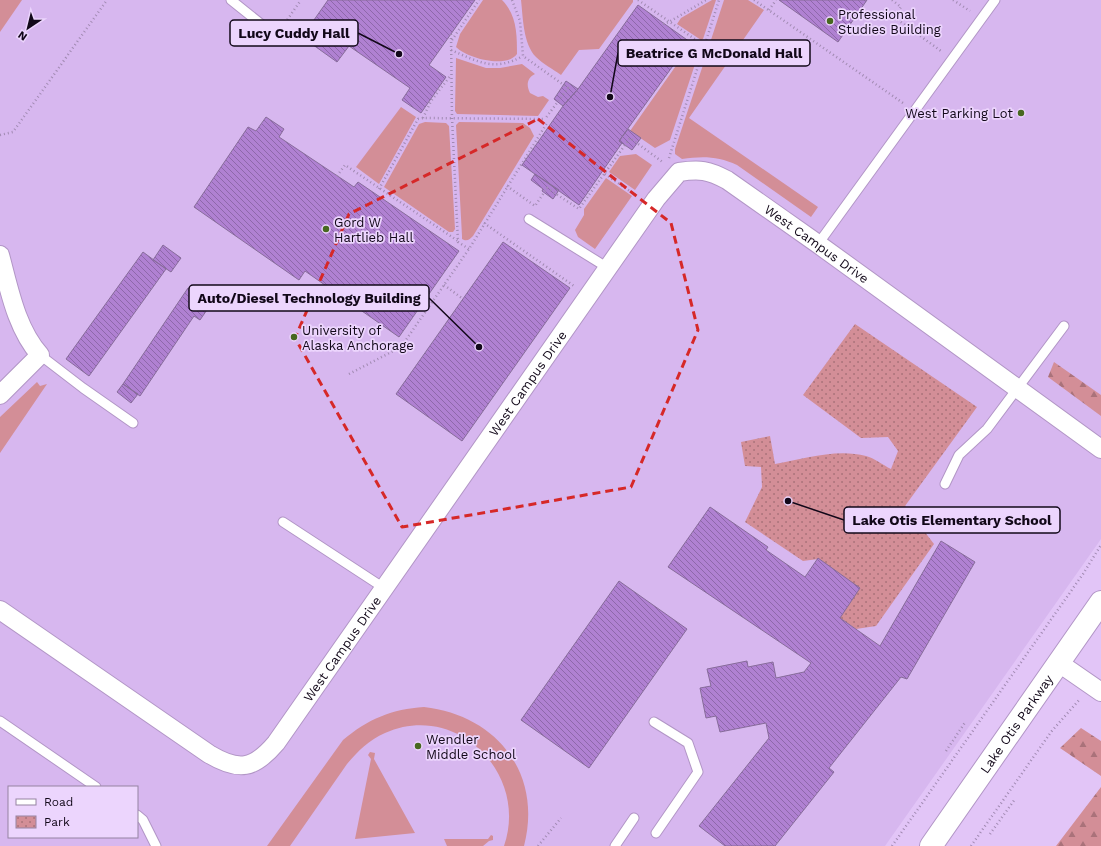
<svg xmlns="http://www.w3.org/2000/svg" width="1101" height="846" font-family="'Work Sans',sans-serif">
<style>
.built{fill:#d7b7ef;fill-rule:evenodd}
.grass{fill:#d38e97}
.forest{fill:url(#forest-firs)}
.park{fill:url(#park-dots)}
.building{fill:url(#building-back-hatch);stroke:#876c9a}
.lines{fill:none;stroke-linecap:round;stroke-linejoin:round}
.lane-casing{stroke:#b296c6;stroke-width:11}
.street-casing{stroke:#b296c6;stroke-width:20}
.secondary-casing{stroke:#b296c6;stroke-width:24}
.path{stroke:#a18ab2;stroke-width:2.5;stroke-dasharray:1 3;stroke-linecap:butt}
.lane{stroke:#fff;stroke-width:9}
.street{stroke:#fff;stroke-width:18}
.secondary{stroke:#fff;stroke-width:22}
.marked{fill:none;stroke:#d62828;stroke-width:3;stroke-dasharray:8 5;stroke-linejoin:round}
.poi-dot{fill:#47681f;stroke:#ecd5fd;stroke-width:1.5}
.labels{text-anchor:middle;stroke-width:3.5;stroke-linejoin:round;paint-order:stroke}
.poi-label{font-size:13px;fill:#120819;stroke:#ecd5fd;text-anchor:start}
.street-label{font-size:13px;fill:#120819;stroke:#ecd5fd}
.leader{fill:none;stroke:#120819;stroke-width:1.5}
.callout-dot{fill:#120819;stroke:#ecd5fd;stroke-width:1.5}
.callout{fill:#ecd5fd;stroke:#120819;stroke-width:1.5}
.callout-label{font-size:14px;text-anchor:middle;font-weight:bold;fill:#120819}
</style>
<defs>
<pattern id="forest-firs" width="22" height="20" patternUnits="userSpaceOnUse"><rect width="22" height="20" fill="#d38e97"/><path d="M5 1l3.5 6h-7zM16 11l3.5 6h-7z" fill="#aa727a"/></pattern>
<pattern id="park-dots" width="8" height="8" patternUnits="userSpaceOnUse"><rect width="8" height="8" fill="#d38e97"/><path d="M2 2h.1M6 6h.1" fill="none" stroke="#aa727a" stroke-width="1.8" stroke-linecap="round"/></pattern>
<pattern id="building-back-hatch" width="6" height="6" patternUnits="userSpaceOnUse"><rect width="6" height="6" fill="#b081d2"/><path d="M-1 5l2 2M0 0l6 6M5-1l2 2" fill="none" stroke="#8e68aa"/></pattern>
</defs>
<rect width="100%" height="100%" fill="#e2c5f7"/>
<path class="built" d="M0,0H1101V539L885,846H0ZM9,787H137V837H9Z"/>
<path class="grass" d="M0,0H22L0,32Z
M483,0H502C517,15 517,35 517,54C506,69 467,58 456,47L460,34Z
M521,0H633V2L599,49L579,50L561,75C553,69 543,64 536,57C523,44 523,17 521,0Z
M712,0H716L703,39L701,40L677,24L681,18Z
M724,0H748L764,10L729,60L709,46Z
M692,43L700,49L670,140L655,148L630,131Z
M707,53H709L726,65L689,118L818,207L811,217L737,165C718,156 702,156 682,159L675,154V149Z
M456,58L486,68H500L522,64L535,74C527,78 526,85 530,93L538,97L543,96L549,100L538,116L457,114L455,111Z
M401,107L416,117L379,184L356,167Z
M425,122L446,123L449,126L455,229L453,232H449L384,187L419,124Z
M459,122L523,123L530,128L534,136L473,236C470,239 467,242 462,239V236L456,125Z
M636,154L652,165L635,190L609,172L620,156Z
M606,178L632,196L595,249L578,237L575,230L584,215V209Z
M37,382L40,386L47,384L0,453V417Z
M424,707C496,715 543,773 524,846H504C529,774 457,701 385,733C369,740 358,751 347,764L290,846H267L343,740C368,719 392,709 424,707Z
M370,752L375,753L374,759L415,833L355,839L371,759L368,755Z
M491,835L493,836V840L489,841L483,846H447L444,839H488Z"/>
<path class="forest" d="M1054,362L1101,395V416L1048,377Z
M1081,728L1101,741V776L1060,748Z
M1101,787V846H1056Z"/>
<path class="park" d="M855,324L977,407L905,506L934,544L876,626L856,629L840,618L818,559L803,561L745,522L762,487L761,467L745,466L741,442L770,436L775,464C803,459 837,448 866,456C874,458 883,465 891,469L898,451L888,437L861,438L803,395Z"/>
<path class="building" d="M328,0H475L429,65L446,77L421,113L402,100L410,88L349,46L337,62L302,37Z
M779,0H867L838,42Z
M638,5L690,42L619,141L622,143L579,205L522,165L563,106L578,89Z
M566,81L578,89L563,106L554,99Z
M266,117L284,129L279,137L354,187L358,182L459,251L399,337L305,271L299,280L194,207L248,127L256,131Z
M628,129L641,138L632,150L619,141Z
M535,174L559,190L553,199L542,191L543,189L531,180Z
M503,242L570,288L462,441L396,394Z
M163,245L181,258L171,272L153,260Z
M143,252L166,269L89,376L66,359Z
M188,288L211,304L200,320L194,316L140,396L123,384Z
M123,384L138,394L131,403L117,392Z
M710,507L768,547L766,550L805,577L818,558L860,588L840,618L880,646L941,541L975,562L907,679L901,677L829,768L834,772L775,846H725L699,826L769,738L766,723L720,732L716,716L706,718L700,688L711,686L707,669L747,661L748,667L773,662L776,678L804,672L811,663L668,567Z
M619,581L687,629L589,768L521,720Z"/>
<g class="lines">
<defs>
<path id="lane" d="M231,0L266,28
M529,219L608,268
M818,244L995,0
M40,355L83,388L133,423
M945,484L959,455L987,429L1064,326
M283,522L384,588
M0,721L96,787
M654,722L688,743L698,772L656,833
M137,815L143,820L156,846
M615,846L634,818"/>
<g id="street">
<path d="M0,255C9,288 16,328 40,355L0,395"/>
<path id="s1" d="M0,610L209,754C239,772 254,769 276,743L656,199L679,172C700,169 708,170 727,180L818,244L1101,449"/>
<path d="M1059,663L1101,692"/>
</g>
<g id="secondary">
<path id="s2" d="M931,846L1101,602"/>
</g>
</defs>
<use href="#lane" class="lane-casing"/>
<use href="#street" class="street-casing"/>
<use href="#secondary" class="secondary-casing"/>
<path class="path" d="M512,0L520,21L523,56L568,88L545,119
M638,0L728,62
M754,0L903,103
M892,0L901,7L894,17L941,51
M953,0L970,11
M769,10L776,0
M285,23L301,0
M663,24L669,22L706,0
M451,34L452,118L458,242L469,249
M452,40L479,0
M451,50C479,62 494,72 523,56
M423,118L431,101L451,75
M0,135L13,132L107,0
M669,158L719,0
M605,174L637,196
M337,176L345,165L458,241
M507,186L535,206L547,188L579,209L630,138L664,163
M379,189L418,119L423,118L545,119
M484,223L574,286
M444,285L463,299
M349,374L401,347L469,249L547,123
M946,751L966,721
M990,834L1015,799
M538,846L561,818
M892,846L1083,574L1101,545
M971,846L1051,732L1080,699"/>
<use href="#lane" class="lane"/>
<use href="#street" class="street"/>
<use href="#secondary" class="secondary"/>
</g>
<path class="marked" d="M538,119L671,223L698,330L631,487L402,527L295,338L349,214Z"/>
<g class="poi-dot">
<circle cx="830" cy="21" r="4"/>
<circle cx="1021" cy="113" r="4"/>
<circle cx="326" cy="229" r="4"/>
<circle cx="294" cy="337" r="4"/>
<circle cx="418" cy="746" r="4"/>
</g>
<g class="labels">
<g class="poi-label">
<text x="838" y="19">Professional<tspan x="838" dy="15">Studies Building</tspan></text>
<text x="1013" y="118" text-anchor="end">West Parking Lot</text>
<text x="334" y="227">Gord W<tspan x="334" dy="15">Hartlieb Hall</tspan></text>
<text x="302" y="335">University of<tspan x="302" dy="15">Alaska Anchorage</tspan></text>
<text x="426" y="744">Wendler<tspan x="426" dy="15">Middle School</tspan></text>
</g>
<g class="street-label">
<text dy="5" stroke="none"><textPath href="#s1" startOffset="1190">West Campus Drive</textPath></text>
<text dy="5" stroke="none"><textPath href="#s1" startOffset="770">West Campus Drive</textPath></text>
<text dy="5" stroke="none"><textPath href="#s1" startOffset="446">West Campus Drive</textPath></text>
<text dy="5" stroke="none"><textPath href="#s2" startOffset="149">Lake Otis Parkway</textPath></text>
</g>
</g>
<path class="leader" d="M399 54L358 33M610 97L618 53M479 347L429 298M788 501L844 520"/>
<g class="callout-dot">
<circle cx="399" cy="54" r="4"/>
<circle cx="610" cy="97" r="4"/>
<circle cx="479" cy="347" r="4"/>
<circle cx="788" cy="501" r="4"/>
</g>
<g class="callout">
<rect x="230" y="20" width="128" height="26" rx="4"/>
<rect x="618" y="40" width="192" height="26" rx="4"/>
<rect x="189" y="285" width="240" height="26" rx="4"/>
<rect x="844" y="507" width="216" height="26" rx="4"/>
</g>
<g class="callout-label">
<text x="294" y="38">Lucy Cuddy Hall</text>
<text x="714" y="58">Beatrice G McDonald Hall</text>
<text x="309" y="303">Auto/Diesel Technology Building</text>
<text x="952" y="525">Lake Otis Elementary School</text>
</g>
<rect x="8" y="786" width="130" height="52" fill="#ecd5fd" stroke="#9583a2"/>
<rect x="16" y="799" width="20" height="6" fill="#ffffff" stroke="#9583a2"/>
<text x="44" y="806" font-size="12" fill="#120819">Road</text>
<rect x="16" y="816" width="20" height="12" fill="url(#park-dots)" stroke="#9583a2"/>
<text x="44" y="826" font-size="12" fill="#120819">Park</text>
<g transform="translate(28 28) rotate(215)" stroke="#ecd5fd" stroke-width="3" paint-order="stroke">
<path d="M0-3L7 15L0 10L-7 15Z" fill="#120819"/>
<text y="-6" font-size="11" font-weight="bold" text-anchor="middle" fill="#120819">N</text>
</g>
</svg>
